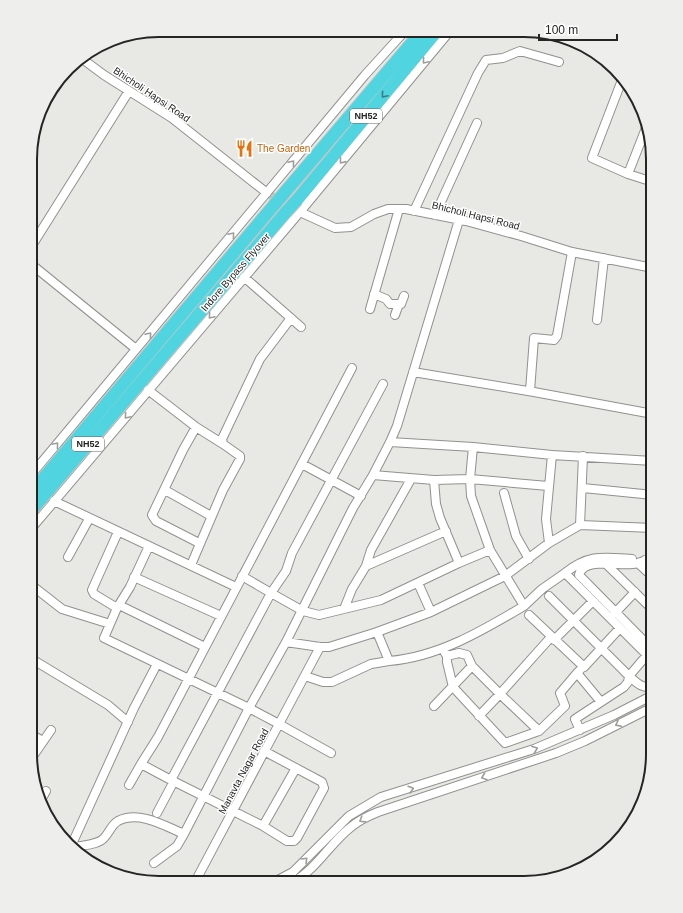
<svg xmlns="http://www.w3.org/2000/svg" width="683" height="913" font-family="Arial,sans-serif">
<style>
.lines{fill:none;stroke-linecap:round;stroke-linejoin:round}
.minor-tunnel{stroke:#c1c1be;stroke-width:8;stroke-dasharray:8 4;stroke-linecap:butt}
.minor-casing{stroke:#91918e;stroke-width:10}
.highway-casing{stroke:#c6c6c6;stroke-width:14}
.minor{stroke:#fff;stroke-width:8}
.highway{stroke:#50d4e0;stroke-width:12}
.highway-bridge-casing{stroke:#c6c6c6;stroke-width:14;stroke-linecap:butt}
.highway-bridge{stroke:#50d4e0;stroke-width:12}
.oneway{stroke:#9d9d9c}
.oneway2{stroke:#3a7c82}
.labels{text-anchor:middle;stroke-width:3;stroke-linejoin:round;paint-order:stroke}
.shield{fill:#fff;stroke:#666;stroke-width:1}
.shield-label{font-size:9px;font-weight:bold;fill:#252524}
.street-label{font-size:10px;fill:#252524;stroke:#fff}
.food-label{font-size:10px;fill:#c56008;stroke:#fff;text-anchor:start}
.rim{fill:none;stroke:#252524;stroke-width:2}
</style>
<rect width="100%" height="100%" fill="#e8e8e4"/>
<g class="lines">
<path class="minor-tunnel" d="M267,193L300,212"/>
<defs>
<path id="minor" d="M81,58L104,75L172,118L267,193
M622,80L592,158L628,174L653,182
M43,107L63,76
M628,174L646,128
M414,211L478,73L486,60L503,58L520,51L559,62
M300,212L335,228L351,227L374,214L388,209H406L466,221L521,236L572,252L653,268
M435,215L477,123
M31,247L129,91
M31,264L136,349
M244,277L301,327
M374,294L386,299L390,304H401L404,296
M370,309L399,209
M395,315L399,304
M597,320L604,258
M413,372L534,392L653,414
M148,390L196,427L223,444
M530,391L534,338L554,340L557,336L572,252
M196,427L183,450L152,515L156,521L199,543
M390,442L473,447L470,479L548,486
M473,447L552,455
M583,456L580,525L653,528
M302,464L361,496
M31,475L365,75L405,31
M373,475L353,508L286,642L320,647H329L377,632L389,661C438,657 482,631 524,606L490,550L459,563L440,518L436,504L434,480L373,475L390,442L397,426L459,220
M434,480L470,479L471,496L490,550
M583,488L653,495
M165,490L211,516
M504,493L516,536L529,559
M54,501L236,587
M30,530L300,212L450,31
M549,543L580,525
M149,546L130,587L117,608L104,638L249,708L286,642
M68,557L89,519
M645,560L653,568
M638,563L653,577
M606,564L653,610
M191,565L223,490L240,459V456L223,444L222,439L260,359L291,318
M366,566L446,531
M565,573C589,554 603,557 632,559
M242,576L271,593L286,571L292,553L383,384
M134,577L221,616
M30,584L62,609L110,624
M549,596L629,676C636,682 643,690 653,686
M119,605L205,647
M524,606L542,589L565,573L620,628L584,667L529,615
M117,608L94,594L92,590L118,532
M344,609L352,589L366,566L371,550L411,479
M431,612L505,576L549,543L546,519L552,455L653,461
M615,613L635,592
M377,632L431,612L418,583
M551,637L500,694L539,731L565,706L560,693L577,673
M554,640L593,601
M320,647L279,724L331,753
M653,650L579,575C583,557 618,566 632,564C639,564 646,560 653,557
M445,653L447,656L459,653L467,655L472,666L500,694L479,716
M447,656V662L453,687L505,743L539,731
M30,658L108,705L128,722
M580,670L577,673L601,702L624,687L628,682L629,676L647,655L620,628
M305,676L323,682H332L371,664L389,661
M434,706L472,666
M580,730L575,719L601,702
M30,734L43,741
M264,751L322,782L324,788L297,838L294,841H287L263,826L171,780L271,593L303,611L319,615L381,600L459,563
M31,759L51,730
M171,780L141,764L158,737L352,368
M129,785L141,764
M41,800L46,791
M157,813L174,781
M263,826L296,768
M72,844L134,708L157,664
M75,847C83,845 98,845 104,838C110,832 111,825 118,821C139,810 165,826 184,834
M154,863L177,846L184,834L249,708L279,724L195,882
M274,882L293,872L349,816L381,797L534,749L614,715L653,695
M293,882C317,869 330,843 351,827C359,820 368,816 378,812L556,753L585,741L653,707"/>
<path id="highway" d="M286,191L422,31
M297,200L437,31
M30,494L275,204
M30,512L286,212"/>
</defs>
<use href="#minor" class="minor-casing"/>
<use href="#highway" class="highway-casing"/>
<use href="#minor" class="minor"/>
<use href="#highway" class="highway"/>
<defs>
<path id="highway-bridge" d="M275,204L286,191
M286,212L297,200"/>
</defs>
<use href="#highway-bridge" class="highway-bridge-casing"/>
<use href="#highway-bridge" class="highway-bridge"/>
</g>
<defs><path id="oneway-chevron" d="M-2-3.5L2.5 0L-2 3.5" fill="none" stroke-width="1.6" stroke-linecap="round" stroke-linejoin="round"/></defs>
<g class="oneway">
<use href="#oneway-chevron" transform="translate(425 61) rotate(130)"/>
<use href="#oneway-chevron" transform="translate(342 161) rotate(129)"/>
<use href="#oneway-chevron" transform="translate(292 163) rotate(-50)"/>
<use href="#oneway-chevron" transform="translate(232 235) rotate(-50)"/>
<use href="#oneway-chevron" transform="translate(211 316) rotate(130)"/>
<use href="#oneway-chevron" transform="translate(149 335) rotate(-50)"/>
<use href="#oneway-chevron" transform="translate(127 416) rotate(130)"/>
<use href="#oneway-chevron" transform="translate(56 445) rotate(-50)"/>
<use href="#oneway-chevron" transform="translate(618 724) rotate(153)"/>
<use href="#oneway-chevron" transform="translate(535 749) rotate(-21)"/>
<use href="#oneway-chevron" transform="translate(484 777) rotate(161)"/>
<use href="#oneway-chevron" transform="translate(411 789) rotate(-16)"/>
<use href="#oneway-chevron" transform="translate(362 820) rotate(148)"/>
<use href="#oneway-chevron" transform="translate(305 860) rotate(-45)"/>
</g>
<use class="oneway2" href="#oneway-chevron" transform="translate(384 95) rotate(130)"/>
<defs>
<symbol id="restaurant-bare" viewBox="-9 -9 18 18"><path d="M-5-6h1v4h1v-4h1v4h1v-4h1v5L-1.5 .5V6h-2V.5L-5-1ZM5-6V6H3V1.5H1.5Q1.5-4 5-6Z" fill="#e8710a" stroke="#fff" stroke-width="2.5" paint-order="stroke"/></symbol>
</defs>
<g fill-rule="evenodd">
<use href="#restaurant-bare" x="232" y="136" width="25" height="25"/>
</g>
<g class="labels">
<g class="shield">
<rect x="350" y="109" width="32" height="14" rx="3"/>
<rect x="72" y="437" width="32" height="14" rx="3"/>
</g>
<g class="shield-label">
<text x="366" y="119">NH52</text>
<text x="88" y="447">NH52</text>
</g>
<g class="street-label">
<text transform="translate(152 94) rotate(34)" y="4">Bhicholi Hapsi Road</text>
<text transform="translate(476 215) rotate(14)" y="4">Bhicholi Hapsi Road</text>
<text transform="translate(235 272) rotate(-49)" y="4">Indore Bypass Flyover</text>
<text transform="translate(243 771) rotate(-62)" y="4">Manavta Nagar Road</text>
</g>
<g class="food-label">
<text x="257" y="152">The Garden</text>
</g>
</g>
<path d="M0 0H683V913H0ZM159 37H524A122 122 0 0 1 646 159V754A122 122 0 0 1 524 876H159A122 122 0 0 1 37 754V159A122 122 0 0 1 159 37Z" fill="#eeeeed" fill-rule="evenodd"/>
<path class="rim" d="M159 37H524A122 122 0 0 1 646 159V754A122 122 0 0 1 524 876H159A122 122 0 0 1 37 754V159A122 122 0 0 1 159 37Z"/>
<path d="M539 34v6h78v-6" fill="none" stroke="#252524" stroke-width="2"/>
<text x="545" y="34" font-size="12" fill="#252524" stroke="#ffffff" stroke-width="3" paint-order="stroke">100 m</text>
</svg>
